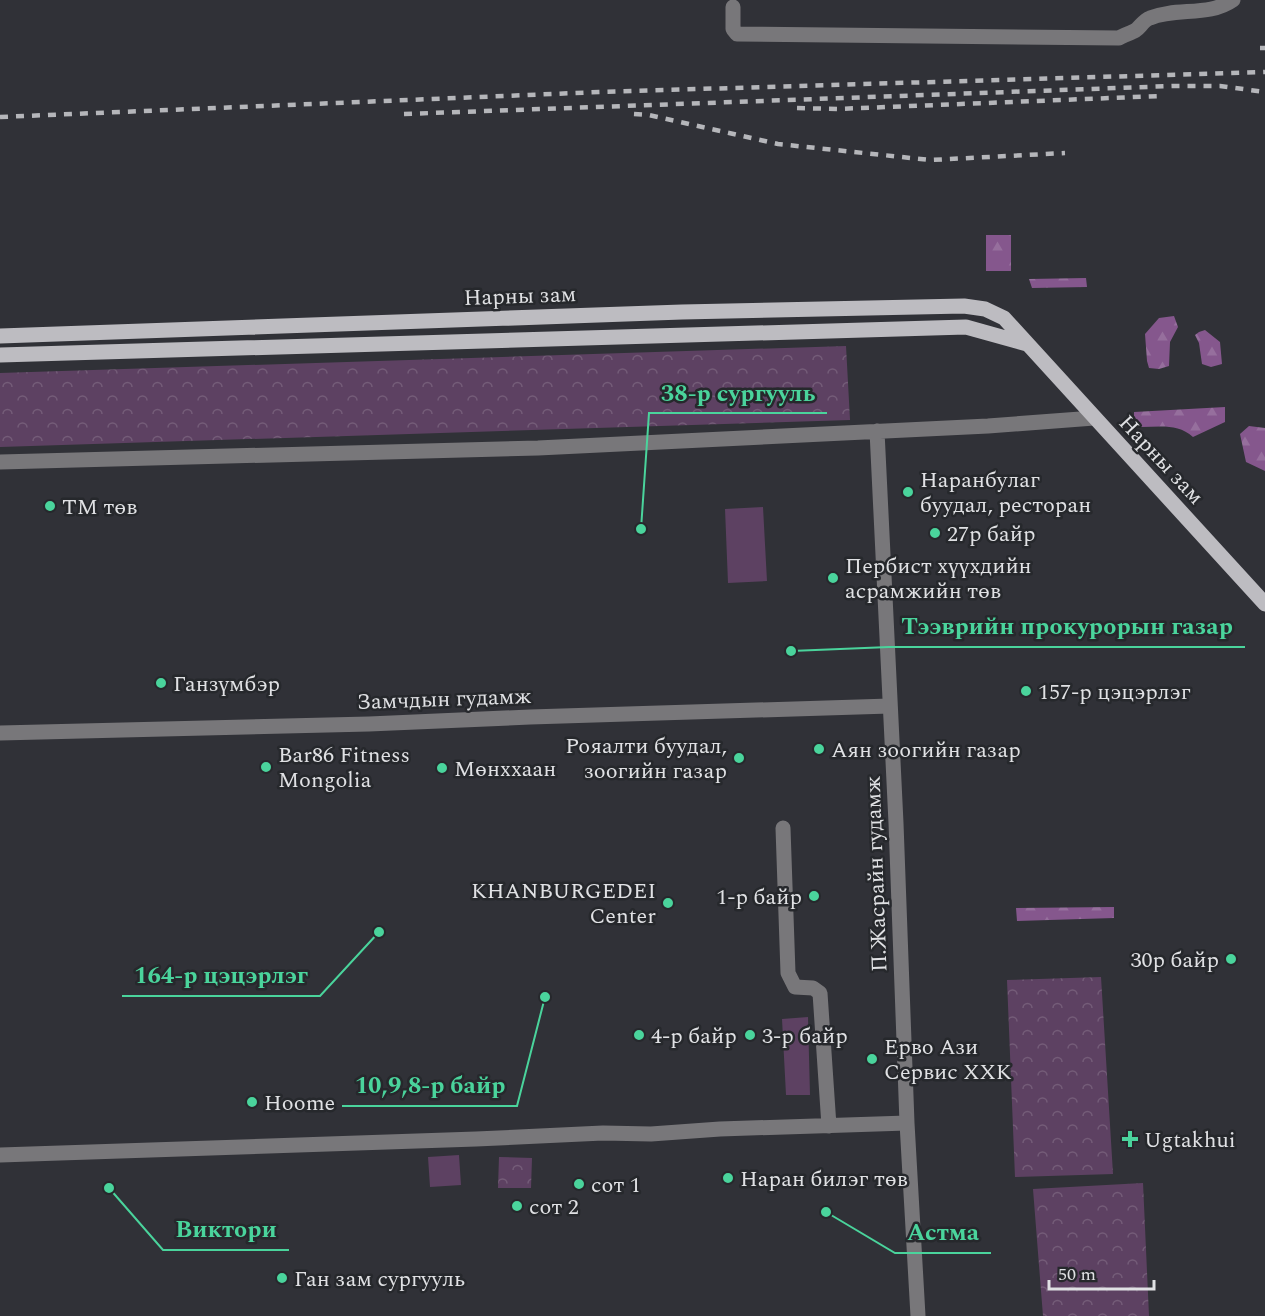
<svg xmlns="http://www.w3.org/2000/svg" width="1265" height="1316" font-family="Spectral,serif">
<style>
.grass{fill:#5d4162}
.forest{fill:url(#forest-firs)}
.park{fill:url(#park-crowns)}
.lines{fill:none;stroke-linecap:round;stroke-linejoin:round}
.minor{stroke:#78777a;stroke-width:15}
.major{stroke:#bdbcc1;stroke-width:15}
.rail{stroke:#b5b6ba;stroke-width:4.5;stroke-dasharray:8 8;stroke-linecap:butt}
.poi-dot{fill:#4ad49c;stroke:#26282c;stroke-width:2}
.labels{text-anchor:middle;stroke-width:5;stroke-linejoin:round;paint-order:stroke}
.street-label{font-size:22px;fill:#e0e1e4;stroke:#26282c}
.poi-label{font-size:22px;fill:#e0e1e4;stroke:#26282c;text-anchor:start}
.leader{fill:none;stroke:#4ad49c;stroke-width:2}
.callout-dot{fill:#4ad49c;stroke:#26282c;stroke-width:2}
.callout-label{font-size:24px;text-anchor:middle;font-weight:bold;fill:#4ad49c;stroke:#26282c;stroke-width:5;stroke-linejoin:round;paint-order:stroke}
</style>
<defs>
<pattern id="forest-firs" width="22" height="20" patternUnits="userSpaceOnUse" patternTransform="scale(1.5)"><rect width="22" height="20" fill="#85578d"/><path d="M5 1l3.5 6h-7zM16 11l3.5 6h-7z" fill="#966f9d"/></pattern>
<pattern id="park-crowns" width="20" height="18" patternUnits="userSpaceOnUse" patternTransform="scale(1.5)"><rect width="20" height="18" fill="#5d4162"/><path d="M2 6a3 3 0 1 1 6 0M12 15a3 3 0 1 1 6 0" fill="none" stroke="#745c78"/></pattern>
</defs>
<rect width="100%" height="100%" fill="#303137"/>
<path class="grass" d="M763,507L767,581L728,583L725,509Z
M808,1017L810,1095H786L782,1019Z
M459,1155L461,1185L430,1187L428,1157Z"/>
<path class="forest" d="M986,235H1011V271H986Z
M1086,278L1087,287L1032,288L1029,279Z
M1174,316L1178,327L1170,342L1169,366L1159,369L1149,368L1147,361L1145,334L1159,318Z
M1205,330L1220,342L1222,364L1211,367L1202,364L1199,343L1195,335L1199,332Z
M1225,407V422L1193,437C1178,423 1159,427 1141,427L1134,419V412Z
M1249,426L1265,428V471L1246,462L1240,434Z
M1114,907V918L1017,921L1016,908Z"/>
<path class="park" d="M846,346L850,420L0,447V373Z
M1101,977L1113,1174L1015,1177L1007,980Z
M499,1157L532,1158L531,1188H498Z
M1143,1183L1149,1316H1043L1033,1189Z"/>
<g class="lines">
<path class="minor" d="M733,7V29L737,34L1119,38C1124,35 1131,33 1136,30C1141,26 1144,20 1150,18C1177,7 1209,17 1233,0
M877,431L896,823L907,1123L918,1316
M0,462L538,448L988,426L1094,418
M0,733L369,724L530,717L890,706
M783,828L788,973L795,987L813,988L820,993L829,1126
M0,1155L476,1139L603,1133L651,1134L720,1129L907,1123"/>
<path class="major" d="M0,336L682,312L964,306L985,309L1004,318L1265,604
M0,355L966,327L1027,344"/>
<path class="rail" d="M1260,48H1265
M797,108L837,109L1160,96
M404,114L1172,86H1220L1265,92
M634,114L649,115L778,144L930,160L1065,153
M0,117L599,92L1265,72"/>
</g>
<g class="poi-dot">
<circle cx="908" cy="492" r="6"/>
<circle cx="50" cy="506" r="6"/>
<circle cx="935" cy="533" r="6"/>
<circle cx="833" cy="578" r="6"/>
<circle cx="161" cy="683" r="6"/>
<circle cx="1026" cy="691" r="6"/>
<circle cx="819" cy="749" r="6"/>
<circle cx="739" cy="758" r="6"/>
<circle cx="266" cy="767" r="6"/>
<circle cx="442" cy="768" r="6"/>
<circle cx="814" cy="896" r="6"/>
<circle cx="668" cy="903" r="6"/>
<circle cx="1231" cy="959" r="6"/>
<circle cx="639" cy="1035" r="6"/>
<circle cx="750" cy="1035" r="6"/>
<circle cx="872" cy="1059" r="6"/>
<circle cx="252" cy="1102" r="6"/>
<path d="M1127 1130h6v6h6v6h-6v6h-6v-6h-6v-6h6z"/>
<circle cx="728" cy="1178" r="6"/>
<circle cx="579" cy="1184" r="6"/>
<circle cx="517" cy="1206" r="6"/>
<circle cx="282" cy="1278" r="6"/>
</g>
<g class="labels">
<g class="street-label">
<text transform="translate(520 295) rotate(-2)" y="8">Нарны зам</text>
<text transform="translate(1162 459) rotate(47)" y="8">Нарны зам</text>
<text transform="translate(444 698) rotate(-2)" y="8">Замчдын гудамж</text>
<text transform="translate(875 874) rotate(-92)" y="8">П.Жасрайн гудамж</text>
</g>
<g class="poi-label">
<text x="920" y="487">Наранбулаг<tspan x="920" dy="25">буудал, ресторан</tspan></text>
<text x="62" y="514">TM төв</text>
<text x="947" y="541">27р байр</text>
<text x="845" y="573">Пербист хүүхдийн<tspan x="845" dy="25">асрамжийн төв</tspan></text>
<text x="173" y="691">Ганзүмбэр</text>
<text x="1038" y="699">157-р цэцэрлэг</text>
<text x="727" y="753" text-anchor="end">Рояалти буудал,<tspan x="727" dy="25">зоогийн газар</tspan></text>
<text x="831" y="757">Аян зоогийн газар</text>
<text x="278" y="762">Bar86 Fitness<tspan x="278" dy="25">Mongolia</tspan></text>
<text x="454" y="776">Мөнххаан</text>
<text x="656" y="898" text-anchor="end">KHANBURGEDEI<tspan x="656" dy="25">Center</tspan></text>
<text x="802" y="904" text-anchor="end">1-р байр</text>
<text x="1219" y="967" text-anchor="end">30р байр</text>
<text x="651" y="1043">4-р байр</text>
<text x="762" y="1043">3-р байр</text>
<text x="884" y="1054">Ерво Ази<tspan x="884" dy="25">Сервис ХХК</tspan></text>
<text x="264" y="1110">Hoome</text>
<text x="1144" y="1147">Ugtakhui</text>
<text x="740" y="1186">Наран билэг төв</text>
<text x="591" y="1192">сот 1</text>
<text x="529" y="1214">сот 2</text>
<text x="294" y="1286">Ган зам сургууль</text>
</g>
</g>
<path class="leader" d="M641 529L649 413H827M791 651L889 647H1245M379 932L320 996H122M545 997L517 1106H342M109 1188L163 1250H289M826 1212L895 1253H991"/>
<g class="callout-dot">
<circle cx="641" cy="529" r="6"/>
<circle cx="791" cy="651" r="6"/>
<circle cx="379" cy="932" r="6"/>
<circle cx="545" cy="997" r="6"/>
<circle cx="109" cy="1188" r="6"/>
<circle cx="826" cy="1212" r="6"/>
</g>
<g class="callout-label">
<text x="738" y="401">38-р сургууль</text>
<text x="1067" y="634">Тээврийн прокурорын газар</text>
<text x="221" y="983">164-р цэцэрлэг</text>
<text x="430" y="1093">10,9,8-р байр</text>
<text x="226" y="1237">Виктори</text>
<text x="943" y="1240">Астма</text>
</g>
<path d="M1049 1280v9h105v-9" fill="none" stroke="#e0e1e4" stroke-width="3"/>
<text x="1058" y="1280" font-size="18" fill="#e0e1e4" stroke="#26282c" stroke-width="4.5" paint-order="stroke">50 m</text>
</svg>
